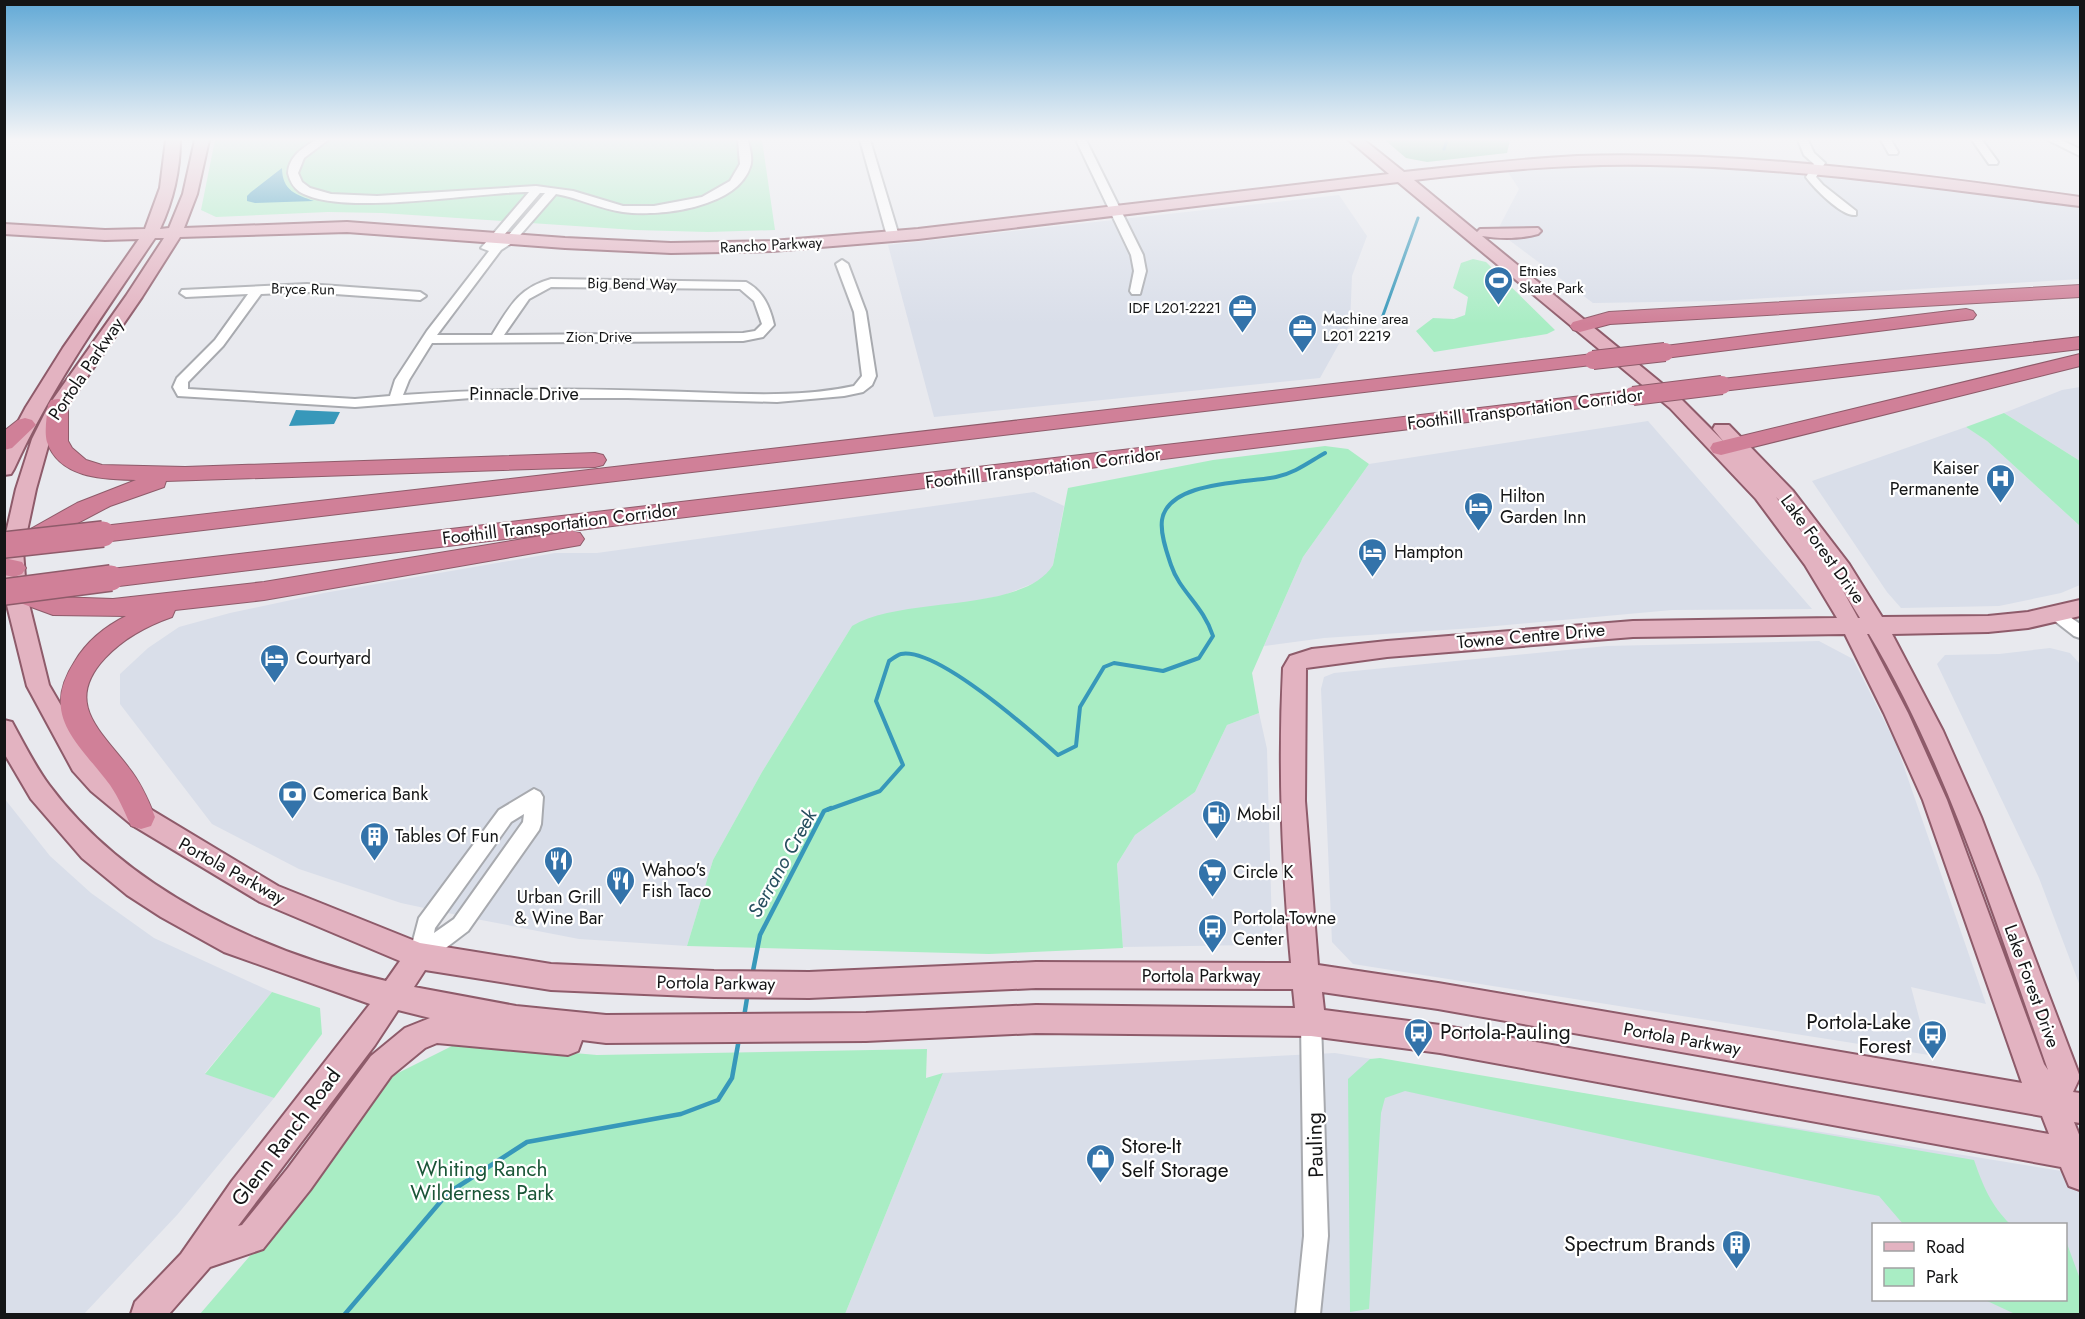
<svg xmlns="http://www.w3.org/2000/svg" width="2085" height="1319" font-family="Jost,sans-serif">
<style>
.built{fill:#d9dee9;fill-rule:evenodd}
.green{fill:#a9edc4}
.forest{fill:#78c699}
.water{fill:#3798ba}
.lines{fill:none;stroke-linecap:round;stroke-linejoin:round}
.stream-far2{stroke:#3798ba;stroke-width:3}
.stream-far1{stroke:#3798ba;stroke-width:4}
.stream{stroke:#3798ba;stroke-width:4.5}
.minor-casing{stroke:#a8aaaf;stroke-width:4}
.major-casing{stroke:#8e5b6a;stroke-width:4}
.highway-casing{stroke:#8e5b6a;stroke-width:2}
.minor{fill:#fff;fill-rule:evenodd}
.major{fill:#e3b3c1;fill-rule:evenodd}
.highway{fill:#d08098;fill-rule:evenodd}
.highway-bridge-far1-casing{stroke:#8e5b6a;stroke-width:20;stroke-linecap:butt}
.highway-bridge-casing{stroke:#8e5b6a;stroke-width:28;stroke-linecap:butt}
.highway-bridge-far1{stroke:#d08098;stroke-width:18}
.highway-bridge{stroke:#d08098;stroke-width:25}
.labels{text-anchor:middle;stroke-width:4.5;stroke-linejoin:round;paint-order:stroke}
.far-street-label{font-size:15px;fill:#141516;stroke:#fff}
.far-poi-label{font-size:15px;fill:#141516;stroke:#fff;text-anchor:start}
.street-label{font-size:18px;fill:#141516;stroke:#fff}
.poi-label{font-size:18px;fill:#141516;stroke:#fff;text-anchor:start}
.water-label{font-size:20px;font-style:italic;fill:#274f5f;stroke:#fff}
.near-poi-label{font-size:21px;fill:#141516;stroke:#fff;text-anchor:end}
.near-street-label{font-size:21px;fill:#141516;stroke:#fff}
.near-park-label{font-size:21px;fill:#1a5537;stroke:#fff}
</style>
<rect width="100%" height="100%" fill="#e8e9ee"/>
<path class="built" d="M1645,163L1774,170L2080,205V279L1719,301L1593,303L1497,231L1519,189L1506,169L1562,165Z
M1339,195L1367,236L1352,276L1350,324L1320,378L934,417L888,245Z
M2080,387V461L2004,413L2062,390Z
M1648,421L1812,609L1672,610L1474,628L1324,638L1264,646L1303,557L1369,464Z
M1966,427L1987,441L2080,526V585L2061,593L1999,606L1901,608L1887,592L1812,481Z
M1034,492L1064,506L1053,565L1047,575L1039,581L1004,595L852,626L762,772L713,860L687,946L579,939L476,919L401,903L299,869L212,824L120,704V674L148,648L179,627L230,613L324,593L555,553H597Z
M1819,641L1853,659L1896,744L1986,1004L1911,987L1929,1055L1353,964L1332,942L1321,689L1324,677L1334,673L1607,646Z
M2050,648L2070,653L2080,664V986L2039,878L1937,664L1945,655L1999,654Z
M1259,713L1267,749L1272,930L1255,945L1123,947L1117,864L1135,835L1195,792L1227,725Z
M4,798L50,856L91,893L154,938L272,992L205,1073L274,1098L177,1215L84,1314H5Z
M1335,1053L2080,1174V1314H845L943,1073ZM1874,1224H2066V1300H1874Z"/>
<path class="green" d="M215,140H762L775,230L708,232L635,230L382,213L328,212L216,217L201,210Z
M1473,259L1486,262L1555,330L1547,334L1434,352L1416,331L1433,318L1454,319L1465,315L1468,297L1453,288L1461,263Z
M2004,413L2080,461V526L1987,441L1966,427Z
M1325,446L1348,449L1369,464L1303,557L1252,673L1259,713L1227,725L1195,792L1135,835L1117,864L1123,948L989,954L687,946L713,860L762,772L852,626C902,595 1023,614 1053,565L1068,488L1213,460Z
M272,992L320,1008L322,1034L274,1098L205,1074Z
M458,1043L597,1055L927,1049L926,1078L943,1073L845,1314H200L261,1243L382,1081Z
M1380,1058L1974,1160C1983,1186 1991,1205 2010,1224H1903L1879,1196L1405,1091L1385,1098L1381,1113L1369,1309L1350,1312L1348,1079L1370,1059Z
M2066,1241L2080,1279V1314H2015L1985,1300H2066Z"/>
<path class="forest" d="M1385,140H1510L1507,153L1427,162L1406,158Z"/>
<path class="water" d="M282,168C282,191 297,195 314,201L255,203L247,201V196L251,192Z
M296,410L340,412L334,424L289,426Z"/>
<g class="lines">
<path class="stream-far2" d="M1444,149L1447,140
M1382,318L1418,218"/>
<path class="stream-far1" d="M827,810L880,791L903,765L876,701L889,661C892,659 897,655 901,654C937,647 1031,731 1058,755L1076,746L1080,707L1104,667L1114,663L1163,671L1199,658L1213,636C1203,605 1180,592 1171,565C1167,553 1160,534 1162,520C1168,481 1246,483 1276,477C1295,473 1309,462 1325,453"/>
<path class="stream" d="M752,976L760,935L824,811L831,808
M744,1017L748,992
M345,1314L448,1193L527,1142L681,1114L718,1100L732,1078L739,1039"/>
<defs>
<path id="minor" d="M316,140H328L304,158L298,173L302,182L310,188L331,194L377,196L536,186L573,191L623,206H654L702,197L730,181L740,164L738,140H748C750,149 753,159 750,167C737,208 658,217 623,212C600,209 579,198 556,194L515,241L501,250L437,335H492C509,308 518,288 551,279L746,282C763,291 770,307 774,325L763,337L743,341L432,343L409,380L403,395C487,389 570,388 654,391C720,392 789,400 854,386L862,376L854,312L836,264L842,260L848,264L866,312L876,376L872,385L863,392L844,396L777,402L628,398H471L355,407L178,396L173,387L177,378L215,340L248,294L186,297L180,293L182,290L307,284L420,292L426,296L420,300L307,292L261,294L223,346L188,382V389L355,399L390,396L395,380L427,331L489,251L481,248L529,192C476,192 342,217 300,192C293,187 290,181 288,173C289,157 302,148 316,140ZM540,193H545L507,237L498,242ZM551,287L740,289L754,301L762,324L755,331L743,333L504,335L529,299Z
M860,140H870L899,236L897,238H889L887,236Z
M1076,140H1086L1143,255L1146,271L1140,294H1132L1130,291L1134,271L1131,255Z
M1798,140H1808L1814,153L1825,163L1816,177L1823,185L1856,211V215C1842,217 1814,188 1806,177L1814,164L1804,155Z
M1881,140H1891L1898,152L1897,154H1889Z
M1972,140H1982L1998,162L1997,164H1989Z
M2048,140H2061L2080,149V156Z
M2057,608L2080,624V638L2074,636L2051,618L2049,614L2051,610Z
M534,789L540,792L543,797L541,824L539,830L468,931L426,963L419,965L412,963L409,956L419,918L499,810ZM524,814L523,822L454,919L434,933L435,928L511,822Z
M1311,1012L1318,1015L1321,1022L1328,1236L1320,1314H1296L1304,1236L1301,1022L1304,1015Z"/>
<path id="major" d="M166,140H180C180,171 173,201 160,229L169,228L183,194L195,140H209L197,194L184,228L347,222L565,238L671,243L772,241L918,229L1389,174L1349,140H1364L1404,172C1462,166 1519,159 1577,156C1744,151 1915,174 2080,197V206C1937,188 1794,167 1650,165C1570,163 1492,171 1414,180L1477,232L1480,229L1538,228L1541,231L1538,234C1520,239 1500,239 1482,236L1682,400L1724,442L1713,429L1715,425H1729L1793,491L1849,564L1882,617L1988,616L2028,612L2080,600V616L2028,628L1988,632L1892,634L1943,731L1981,817L2080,1077L2073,1092L2080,1093V1123L2074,1122L2080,1137V1190L2069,1186L2061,1167L1440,1053L1311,1036L1036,1033L866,1041L606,1043L582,1040L578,1051L568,1055L437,1043L425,1048L391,1076L310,1190L263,1249L210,1267L169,1314H131L135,1302L181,1254L232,1181L370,1004L224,952L161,917L127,895L82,858L31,799L4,753V720L12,722C24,744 35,766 49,785C127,890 261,952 386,981L400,961L260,902L132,825L91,791L73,771L27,686L4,593V542L16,489L32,439L49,405L126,296L164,238H155C104,313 52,386 14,469L11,474L4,475V448L26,407L63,348L139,239L105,240L4,234V224L105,230L145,229L160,188ZM1398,182L1670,408L1756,499L1805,565L1837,618L1633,621L1387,641L1312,649L1290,656L1283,668C1278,767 1282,865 1291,963L1036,962L809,972L714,971L551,964L420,943L278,886L150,809L109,777L91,757L49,685L26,592L23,550L36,489L50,439L67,406L142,297L180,237L347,232L565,248L671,253L772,251L918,239ZM1776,497L1779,500L1813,547ZM1842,589L1860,618H1858ZM1845,634L1884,713L1923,800L2022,1083L1438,983L1318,965L1305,801L1306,668L1387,657L1633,637ZM1867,634H1869C1948,766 1997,925 2048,1070L2044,1064L1947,800L1908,713ZM425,970L551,990L714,997L809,998L1036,988L1293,989L1295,1008L1036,1005L866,1013L606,1015L516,1006L414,987ZM1322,992L1438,1009L2042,1116L2049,1134L1440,1025L1324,1010ZM398,1010L430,1018L405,1028L371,1056L288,1168L242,1225L238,1226L375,1045Z"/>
<path id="highway" d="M2080,285V297L1610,324L1580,332L1573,330L1570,326L1573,322L1609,312Z
M1966,309L1973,311L1976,315L1973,319L1665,358L1658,356L1655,352L1658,348L1665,346Z
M2080,337V349L1722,391L1715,389L1712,385L1715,381L1722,379Z
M1593,354L1600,356L1603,360L1600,364L103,542L95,540L91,534L95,528L103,526Z
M2080,354V366L1721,455L1713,453L1710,448L1713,443L1721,441Z
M1633,390L1640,391L1643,396L1640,401L111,587L103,584L99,578L103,572L111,569Z
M58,399L65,400L68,405V441L72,448L86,460L102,465L185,467L595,453L603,455L606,460L603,465L595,467L166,481L164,487L110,506L19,554L11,552L7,546L11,540L77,503L136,480C104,479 60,479 47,442C44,432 47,416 48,405L51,400Z
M25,418L32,420L36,425L12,448L4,450V431L18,420Z
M572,531L580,533L584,539L580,545L264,600L175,610L172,617C146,626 124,638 105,658C63,703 101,731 129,768C141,783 148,799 155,817L151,826L141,829L131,826C124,811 119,798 110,785C78,742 39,716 75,661C87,641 106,626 126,616L53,615L4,597L5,579L55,597L113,599L264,582Z
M4,558L22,562L26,568L22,574L14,577L4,575Z"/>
</defs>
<use href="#minor" class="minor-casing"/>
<use href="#major" class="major-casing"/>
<use href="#highway" class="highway-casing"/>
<use href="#minor" class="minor"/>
<use href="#major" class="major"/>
<use href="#highway" class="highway"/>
<defs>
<path id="highway-bridge-far1" d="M1593,360L1665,352
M1633,396L1722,385"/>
<path id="highway-bridge" d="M4,545L103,534
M4,592L111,578"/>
</defs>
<use href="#highway-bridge-far1" class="highway-bridge-far1-casing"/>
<use href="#highway-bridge" class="highway-bridge-casing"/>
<use href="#highway-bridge-far1" class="highway-bridge-far1"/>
<use href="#highway-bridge" class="highway-bridge"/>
</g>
<linearGradient id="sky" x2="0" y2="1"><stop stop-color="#61a9d6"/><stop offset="0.43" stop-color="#f5f5f7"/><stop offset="1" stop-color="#f5f5f7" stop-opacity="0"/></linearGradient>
<rect width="2085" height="324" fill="url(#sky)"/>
<defs>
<symbol id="stadium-pin" viewBox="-11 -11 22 30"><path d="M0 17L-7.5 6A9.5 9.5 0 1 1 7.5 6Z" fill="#3373aa" stroke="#fff"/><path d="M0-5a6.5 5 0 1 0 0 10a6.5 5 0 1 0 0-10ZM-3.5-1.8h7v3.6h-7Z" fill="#fff"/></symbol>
<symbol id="office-pin" viewBox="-11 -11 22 30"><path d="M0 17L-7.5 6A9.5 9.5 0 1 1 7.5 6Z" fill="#3373aa" stroke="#fff"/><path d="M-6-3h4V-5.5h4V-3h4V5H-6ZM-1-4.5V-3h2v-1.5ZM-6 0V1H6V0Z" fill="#fff"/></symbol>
<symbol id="hospital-pin" viewBox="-11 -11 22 30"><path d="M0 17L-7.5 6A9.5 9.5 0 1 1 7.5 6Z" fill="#3373aa" stroke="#fff"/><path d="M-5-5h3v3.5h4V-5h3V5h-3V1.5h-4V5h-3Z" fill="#fff"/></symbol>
<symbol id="hotel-pin" viewBox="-11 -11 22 30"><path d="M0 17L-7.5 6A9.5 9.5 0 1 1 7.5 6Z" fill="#3373aa" stroke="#fff"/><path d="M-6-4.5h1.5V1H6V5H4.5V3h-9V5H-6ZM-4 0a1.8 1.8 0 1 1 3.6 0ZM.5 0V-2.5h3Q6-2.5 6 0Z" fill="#fff"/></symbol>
<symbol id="bank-pin" viewBox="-11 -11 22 30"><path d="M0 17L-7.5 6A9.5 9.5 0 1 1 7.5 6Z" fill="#3373aa" stroke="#fff"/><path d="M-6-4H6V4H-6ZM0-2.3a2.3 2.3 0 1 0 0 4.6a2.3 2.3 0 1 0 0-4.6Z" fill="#fff"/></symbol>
<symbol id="fuel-pin" viewBox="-11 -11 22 30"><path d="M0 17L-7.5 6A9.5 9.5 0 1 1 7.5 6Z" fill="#3373aa" stroke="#fff"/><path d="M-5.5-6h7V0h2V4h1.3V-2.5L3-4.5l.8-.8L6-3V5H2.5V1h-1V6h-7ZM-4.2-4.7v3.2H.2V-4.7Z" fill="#fff"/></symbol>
<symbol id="building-pin" viewBox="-11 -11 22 30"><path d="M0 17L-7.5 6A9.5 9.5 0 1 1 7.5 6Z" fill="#3373aa" stroke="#fff"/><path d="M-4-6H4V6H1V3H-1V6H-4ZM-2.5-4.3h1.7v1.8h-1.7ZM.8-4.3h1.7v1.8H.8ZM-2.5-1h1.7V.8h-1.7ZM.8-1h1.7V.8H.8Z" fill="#fff"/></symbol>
<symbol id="restaurant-pin" viewBox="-11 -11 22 30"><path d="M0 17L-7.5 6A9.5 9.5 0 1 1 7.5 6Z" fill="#3373aa" stroke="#fff"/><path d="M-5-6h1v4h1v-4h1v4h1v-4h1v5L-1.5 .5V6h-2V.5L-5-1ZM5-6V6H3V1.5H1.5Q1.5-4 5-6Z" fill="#fff"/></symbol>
<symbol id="supermarket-pin" viewBox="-11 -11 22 30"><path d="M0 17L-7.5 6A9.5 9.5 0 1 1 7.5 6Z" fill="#3373aa" stroke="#fff"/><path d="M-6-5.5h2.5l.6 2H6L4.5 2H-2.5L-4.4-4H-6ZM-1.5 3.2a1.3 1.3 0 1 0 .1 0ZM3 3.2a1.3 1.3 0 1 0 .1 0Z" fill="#fff"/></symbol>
<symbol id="bus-pin" viewBox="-11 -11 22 30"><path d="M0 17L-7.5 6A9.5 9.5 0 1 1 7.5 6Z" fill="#3373aa" stroke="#fff"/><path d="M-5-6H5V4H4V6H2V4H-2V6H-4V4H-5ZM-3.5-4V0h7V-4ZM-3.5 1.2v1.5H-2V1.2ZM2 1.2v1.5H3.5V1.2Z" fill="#fff"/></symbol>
<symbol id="shop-pin" viewBox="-11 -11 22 30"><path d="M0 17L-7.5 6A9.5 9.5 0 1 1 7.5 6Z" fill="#3373aa" stroke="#fff"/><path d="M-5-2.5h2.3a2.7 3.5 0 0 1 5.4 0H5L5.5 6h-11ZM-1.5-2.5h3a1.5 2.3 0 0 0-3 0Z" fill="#fff"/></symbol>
</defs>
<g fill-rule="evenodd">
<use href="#stadium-pin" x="1482" y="264" width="33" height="45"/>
<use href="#office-pin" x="1226" y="292" width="33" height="45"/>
<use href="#office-pin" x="1286" y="312" width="33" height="45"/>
<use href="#hospital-pin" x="1984" y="462" width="33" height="45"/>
<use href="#hotel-pin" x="1462" y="490" width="33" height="45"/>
<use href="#hotel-pin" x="1356" y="536" width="33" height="45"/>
<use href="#hotel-pin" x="258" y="642" width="33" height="45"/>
<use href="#bank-pin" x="276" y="778" width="33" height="45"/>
<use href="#fuel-pin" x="1200" y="798" width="33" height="45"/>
<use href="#building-pin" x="358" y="820" width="33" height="45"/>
<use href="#restaurant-pin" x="542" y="844" width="33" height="45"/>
<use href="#supermarket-pin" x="1196" y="856" width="33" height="45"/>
<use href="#restaurant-pin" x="604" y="864" width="33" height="45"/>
<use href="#bus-pin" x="1196" y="912" width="33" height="45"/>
<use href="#bus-pin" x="1402" y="1016" width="33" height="45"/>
<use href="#bus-pin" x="1916" y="1018" width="33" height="45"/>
<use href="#shop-pin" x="1084" y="1142" width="33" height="45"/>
<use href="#building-pin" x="1720" y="1228" width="33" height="45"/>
</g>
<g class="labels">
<g class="far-street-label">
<text transform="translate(771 245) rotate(-3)" y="5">Rancho Parkway</text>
<text transform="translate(632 284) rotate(1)" y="5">Big Bend Way</text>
<text transform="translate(303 289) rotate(1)" y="5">Bryce Run</text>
<text x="599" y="342">Zion Drive</text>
</g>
<g class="far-poi-label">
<text x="1519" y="276">Etnies<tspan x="1519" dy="17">Skate Park</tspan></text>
<text x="1221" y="313" text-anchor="end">IDF L201-2221</text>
<text x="1323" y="324">Machine area<tspan x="1323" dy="17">L201 2219</tspan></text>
</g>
<g class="street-label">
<text transform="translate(86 369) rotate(-56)" y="6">Portola Parkway</text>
<text x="524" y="400">Pinnacle Drive</text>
<text transform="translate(1525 409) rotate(-7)" y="6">Foothill Transportation Corridor</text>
<text transform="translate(1043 468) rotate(-7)" y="6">Foothill Transportation Corridor</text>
<text transform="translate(560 524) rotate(-7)" y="6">Foothill Transportation Corridor</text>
<text transform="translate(1823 549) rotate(54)" y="6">Lake Forest Drive</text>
<text transform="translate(1531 636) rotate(-5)" y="6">Towne Centre Drive</text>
<text transform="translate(232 871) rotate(29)" y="6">Portola Parkway</text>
<text x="1201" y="982">Portola Parkway</text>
<text transform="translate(716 983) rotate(1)" y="6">Portola Parkway</text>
<text transform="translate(2032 986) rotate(70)" y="6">Lake Forest Drive</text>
<text transform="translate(1682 1039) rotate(10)" y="6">Portola Parkway</text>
</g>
<g class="poi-label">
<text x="1979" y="474" text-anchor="end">Kaiser<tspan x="1979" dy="21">Permanente</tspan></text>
<text x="1500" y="502">Hilton<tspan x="1500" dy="21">Garden Inn</tspan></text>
<text x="1394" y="558">Hampton</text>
<text x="296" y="664">Courtyard</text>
<text x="313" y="800">Comerica Bank</text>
<text x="1237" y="820">Mobil</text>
<text x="395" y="842">Tables Of Fun</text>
<text x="642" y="876">Wahoo's<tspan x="642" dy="21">Fish Taco</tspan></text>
<text x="1233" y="878">Circle K</text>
<text x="559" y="903" text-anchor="middle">Urban Grill<tspan x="559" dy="21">&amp; Wine Bar</tspan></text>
<text x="1233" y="924">Portola-Towne<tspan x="1233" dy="21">Center</tspan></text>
</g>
<g class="water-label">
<text transform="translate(782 863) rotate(-61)" y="7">Serrano Creek</text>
</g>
<g class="near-poi-label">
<text x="1911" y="1029">Portola-Lake<tspan x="1911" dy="24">Forest</tspan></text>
<text x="1440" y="1039" text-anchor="start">Portola-Pauling</text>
<text x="1121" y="1153" text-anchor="start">Store-It<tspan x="1121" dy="24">Self Storage</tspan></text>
<text x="1715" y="1251">Spectrum Brands</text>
</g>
<g class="near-street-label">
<text transform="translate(286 1137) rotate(-53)" y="7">Glenn Ranch Road</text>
<text transform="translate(1315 1145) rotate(-92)" y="7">Pauling</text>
</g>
<g class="near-park-label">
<text x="482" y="1176">Whiting Ranch<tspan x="482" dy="24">Wilderness Park</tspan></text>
</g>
</g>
<rect width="2085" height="1319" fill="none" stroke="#141516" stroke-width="12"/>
<rect x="1872" y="1223" width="195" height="78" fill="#ffffff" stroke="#a1a1a2" stroke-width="1.5"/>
<rect x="1884" y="1242" width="30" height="9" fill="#e3b3c1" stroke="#a1a1a2" stroke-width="1.5"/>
<text x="1926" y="1253" font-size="18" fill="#141516">Road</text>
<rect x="1884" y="1268" width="30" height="18" fill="#a9edc4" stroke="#a1a1a2" stroke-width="1.5"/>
<text x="1926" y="1283" font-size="18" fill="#141516">Park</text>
</svg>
